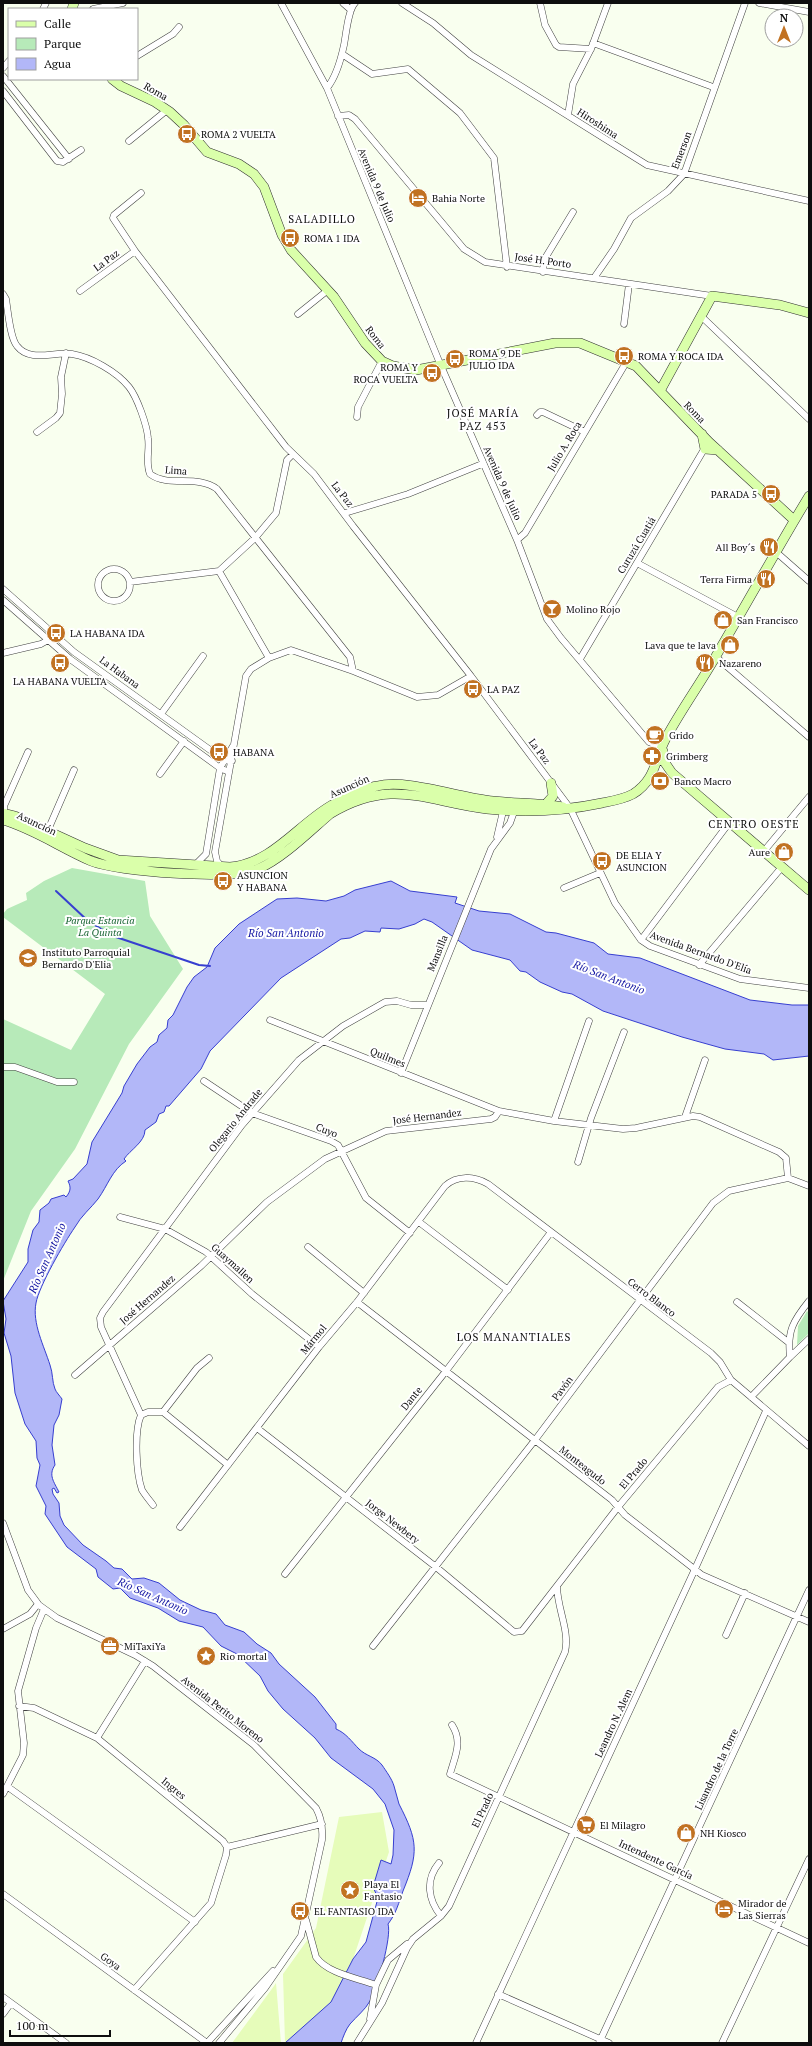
<svg xmlns="http://www.w3.org/2000/svg" width="812" height="2046" font-family="'PT Serif',serif">
<style>
.green{fill:#b7eab9}
.sand{fill:#e6fcba}
.water{fill:#b2b7f8;stroke:#373fd0}
.lines{fill:none;stroke-linecap:round;stroke-linejoin:round}
.stream{stroke:#373fd0;stroke-width:2}
.street-casing{stroke:#414141;stroke-width:7}
.secondary-casing{stroke:#303030;stroke-width:10}
.street{stroke:#fff;stroke-width:6}
.secondary{stroke:#daffaa;stroke-width:9}
.labels{text-anchor:middle;stroke-width:4;stroke-linejoin:round;paint-order:stroke}
.street-label{font-size:10px;fill:#0e0e0e;stroke:#fff}
.poi-label{font-size:10px;fill:#0e0e0e;stroke:#fff;text-anchor:start}
.park-label{font-size:10px;font-style:italic;fill:#1c6736;stroke:#fff}
.neighbourhood-label{font-size:11px;letter-spacing:1px;fill:#0e0e0e;stroke:#fff}
.water-label{font-size:11px;font-style:italic;fill:#1416a3;stroke:#fff}
</style>
<rect width="100%" height="100%" fill="#f9ffef"/>
<path class="green" d="M72,868L145,881L150,916L183,969L129,1044L75,1149L31,1211L3,1281V1019L71,1050L105,994L3,917V914L7,909L27,900L26,893L44,881Z
M807,1311L809,1313V1333L797,1345L798,1326Z"/>
<path class="sand" d="M382,1812L389,1852L338,2004L285,2043L283,1974L316,1928L339,1817Z
M276,1983L281,2043H232L274,1986Z"/>
<path class="water" d="M391,881L410,891L457,897L455,903L479,911L510,914L546,932L556,933L594,943L608,954L640,958L750,1000L792,1005H809V1056L773,1060L764,1054L725,1049L682,1037L603,1011L572,994L562,992L540,982L526,972L520,971L510,960L472,950L432,922L424,919L415,924L399,929L381,928L380,932L365,931L350,938L341,939L281,978L210,1051L201,1069L169,1106H166L164,1112L159,1114L156,1122L145,1130C145,1142 130,1150 124,1159L126,1161C112,1170 108,1185 98,1199C91,1208 81,1216 75,1227C64,1243 39,1286 36,1303C32,1323 44,1346 50,1365C53,1373 52,1382 55,1389C56,1392 60,1396 62,1399L59,1415L54,1425L52,1445L55,1465C48,1475 54,1482 59,1492L57,1493L54,1488L52,1489L53,1494L59,1503L60,1516L64,1525L83,1545L106,1561L114,1568L122,1569L132,1579L144,1578L159,1583L180,1600L201,1610L216,1614L225,1625L244,1632L257,1644L271,1653L279,1664L315,1697L336,1724V1729C346,1733 352,1742 359,1749C366,1756 376,1757 382,1765C386,1771 392,1779 394,1786C396,1792 397,1798 399,1804C418,1841 419,1852 403,1891C399,1902 396,1914 388,1924C392,1937 377,1988 370,2001C365,2010 357,2016 350,2024C346,2029 343,2037 341,2043H285L331,2002L353,1959L366,1942L378,1898L373,1887L381,1860L391,1864L393,1855L394,1830L385,1804L373,1789L331,1758L315,1738L283,1709L268,1691L260,1676L237,1654L221,1646L203,1627L179,1621L158,1608L130,1598L120,1588L113,1589L98,1577L96,1569L67,1547L45,1514L46,1506L36,1486L40,1465L37,1458L36,1441L25,1424L15,1393L11,1356L4,1333L6,1319L3,1301L28,1262V1249L33,1230L39,1222L40,1210L49,1203L51,1199L64,1195L66,1197C71,1191 71,1187 68,1181L73,1179L87,1164L92,1142L122,1093L124,1086L137,1064L150,1047L157,1042L159,1035L167,1028L168,1020L173,1015L187,987L194,977L207,967L215,948L239,924L277,899L297,898L326,901L344,896L355,890Z"/>
<g class="lines">
<path class="stream" d="M56,891L88,921L113,936L199,965L210,966"/>
<defs>
<path id="street" d="M281,3L327,88L441,366L517,540L547,619L561,638L649,742L656,745L663,744
M343,3L351,10
M402,3L433,23L471,55L647,165L809,201
M540,3L545,25L556,45L559,47L591,49
M759,3L809,12
M43,9L46,3
M93,9L123,3
M593,43L713,87
M342,54L372,74L408,69L460,113L494,158L507,267
M137,56L173,34L179,27
M3,68L9,61
M3,76L69,159
M327,88C336,77 341,59 344,45C346,35 348,10 355,3
M3,91L57,161L63,162L81,150
M568,115L573,84L591,49L608,3
M338,116L349,115L355,119L464,249L485,262L712,296
M129,141L167,110
M135,251L113,218L114,215L141,193
M543,272L544,260L573,212
M594,278L614,249L631,218L668,191L684,174L745,3
M80,291L135,251L286,447L314,474L353,526L471,676L570,808L615,903L641,940L650,946L740,979L809,988
M3,294L6,299C8,311 10,338 17,346C30,363 55,351 72,354C91,357 117,372 129,387C137,397 147,425 148,438C150,450 145,462 150,474C169,488 197,474 217,489L350,657L353,671
M298,314L328,290
M702,317L809,419
M624,324L629,284
M537,415L540,412H543L585,432
M357,417L358,407L382,361
M37,432L56,418L60,413L62,394L61,377L66,353
M345,513L408,494L482,464
M517,540L525,533L627,361
M776,552L809,581
M637,563L738,617
M98 585a16 16 0 1 1 32 0a16 16 0 1 1-32 0Z
M219,571L269,658
M130,582L219,571L255,538L276,513L287,460L292,455
M3,589L74,652L224,760L232,761
M3,600L70,659L220,768L229,772
M3,653L41,644L50,639
M716,657L809,737
M580,659L706,446
M161,714L203,656
M160,774L184,741
M4,813V806L28,752
M48,830L74,770
M497,837L504,807
M764,851L809,797
M195,865L206,854L220,768L233,746
M222,867L217,861L215,852L246,676L251,669L269,658L291,650L353,671L417,697L438,695L471,676
M564,888L600,873
M641,940L729,823
M699,965L782,867
M270,1020L499,1111
M3,1067H15L57,1082H74
M401,1073L491,849L510,823L515,809
M204,1081L252,1113L331,1141L338,1145L366,1198L410,1233
M685,1117L705,1060
M554,1121L589,1021
M578,1162L591,1118L624,1032
M120,1217L165,1229L206,1252L252,1294L319,1347
M419,1222L508,1290
M308,1247L364,1293
M357,1302L612,1500L625,1515L702,1575L809,1622
M737,1302L788,1342
M790,1357L809,1339
M75,1375L201,1266L267,1202L325,1159L386,1131L491,1119L495,1117L499,1111L554,1121L623,1129L636,1128L693,1116L700,1117L779,1152L786,1158L788,1178L809,1186
M751,1397L790,1357C787,1331 793,1321 809,1301
M163,1412L228,1465
M141,1415L101,1327L100,1318L103,1312L242,1125L299,1060L343,1026L385,1002L397,1001L411,1005H427
M257,1428L436,1567L514,1632L522,1631L618,1507L718,1387L731,1380
M153,1505C150,1501 145,1495 142,1490C136,1473 134,1431 141,1415L148,1412H163L197,1368L209,1358
M3,1523L28,1590L39,1605L57,1618L135,1655L153,1666L254,1745L316,1808C322,1819 323,1828 322,1840L301,1936L265,1988L219,2043
M180,1527L319,1347L357,1302L445,1186C457,1175 474,1176 488,1184L711,1353L720,1362L731,1380L809,1446
M285,1574L446,1371L551,1232
M3,1629L30,1614L38,1604
M726,1635L745,1593
M373,1646L535,1440L713,1203L729,1191L788,1178
M19,1706L34,1708L97,1738L223,1841L227,1847
M452,1725C463,1742 455,1756 450,1774L809,1943
M97,1738L145,1661
M8,1787L195,1922
M3,1794L23,1755L24,1743L18,1691L36,1628L44,1609
M227,1847L322,1824
M439,1863C425,1880 428,1900 441,1916
M3,1894L207,2043
M306,1920L316,1957C328,1974 358,1978 376,1985L370,2019
M376,1985L388,1960L407,1944
M134,1990L211,1903L226,1855L227,1847
M498,1994L609,2043
M3,1997L66,2043
M3,2014L11,2003
M207,2043L273,1971
M357,2043L382,2003L407,1948L413,1939L441,1916L449,1906L565,1652C570,1631 557,1608 557,1586
M476,2043L695,1569L766,1411
M599,2043L809,1590
M722,2043L809,1859"/>
<path id="secondary" d="M72,9L74,3
M112,79L121,86L155,102L170,112L184,125L207,152L239,164L254,174L264,187L282,235L291,250L334,297L365,343L382,361L393,366L416,370L555,343H580L636,366L709,442L794,520
M660,391L712,296L780,305L809,313
M702,434L705,449L718,450
M663,751V760L672,773L809,890
M546,804L553,796L551,783
M3,813L15,816L85,848L118,860L230,867C273,863 297,825 332,805C346,798 362,789 377,786C406,779 454,796 485,800C511,804 537,802 563,807
M3,820C34,829 61,848 91,861C118,872 232,880 258,869C282,859 310,831 330,814C391,777 425,801 487,809C526,813 564,811 602,803C612,801 624,799 633,794C656,780 655,758 666,738C681,710 700,684 716,656C747,603 777,549 809,496"/>
</defs>
<use href="#street" class="street-casing"/>
<use href="#secondary" class="secondary-casing"/>
<use href="#street" class="street"/>
<use href="#secondary" class="secondary"/>
</g>
<defs>
<symbol id="bus-disc" viewBox="-11 -11 22 22"><circle r="9.5" fill="#c17222" stroke="#fff"/><path d="M-5-6H5V4H4V6H2V4H-2V6H-4V4H-5ZM-3.5-4V0h7V-4ZM-3.5 1.2v1.5H-2V1.2ZM2 1.2v1.5H3.5V1.2Z" fill="#fff"/></symbol>
<symbol id="hotel-disc" viewBox="-11 -11 22 22"><circle r="9.5" fill="#c17222" stroke="#fff"/><path d="M-6-4.5h1.5V1H6V5H4.5V3h-9V5H-6ZM-4 0a1.8 1.8 0 1 1 3.6 0ZM.5 0V-2.5h3Q6-2.5 6 0Z" fill="#fff"/></symbol>
<symbol id="restaurant-disc" viewBox="-11 -11 22 22"><circle r="9.5" fill="#c17222" stroke="#fff"/><path d="M-5-6h1v4h1v-4h1v4h1v-4h1v5L-1.5 .5V6h-2V.5L-5-1ZM5-6V6H3V1.5H1.5Q1.5-4 5-6Z" fill="#fff"/></symbol>
<symbol id="bar-disc" viewBox="-11 -11 22 22"><circle r="9.5" fill="#c17222" stroke="#fff"/><path d="M-6-5H6L.8 .8V4.5H3.5V6h-7V4.5H-.8V.8Z" fill="#fff"/></symbol>
<symbol id="shop-disc" viewBox="-11 -11 22 22"><circle r="9.5" fill="#c17222" stroke="#fff"/><path d="M-5-2.5h2.3a2.7 3.5 0 0 1 5.4 0H5L5.5 6h-11ZM-1.5-2.5h3a1.5 2.3 0 0 0-3 0Z" fill="#fff"/></symbol>
<symbol id="cafe-disc" viewBox="-11 -11 22 22"><circle r="9.5" fill="#c17222" stroke="#fff"/><path d="M-5.5-4.5H6V0H3Q3 3.5 0 3.5H-2.5Q-5.5 3.5-5.5 0ZM3-3.2v2h1.7v-2ZM-6 4.5H4V6H-6Z" fill="#fff"/></symbol>
<symbol id="pharmacy-disc" viewBox="-11 -11 22 22"><circle r="9.5" fill="#c17222" stroke="#fff"/><path d="M-2-6h4v4h4v4h-4v4h-4v-4h-4v-4h4Z" fill="#fff"/></symbol>
<symbol id="bank-disc" viewBox="-11 -11 22 22"><circle r="9.5" fill="#c17222" stroke="#fff"/><path d="M-6-4H6V4H-6ZM0-2.3a2.3 2.3 0 1 0 0 4.6a2.3 2.3 0 1 0 0-4.6Z" fill="#fff"/></symbol>
<symbol id="school-disc" viewBox="-11 -11 22 22"><circle r="9.5" fill="#c17222" stroke="#fff"/><path d="M0-5L7-2L0 1L-7-2ZM-4 1L0 2.5L4 1V4Q0 6-4 4Z" fill="#fff"/></symbol>
<symbol id="office-disc" viewBox="-11 -11 22 22"><circle r="9.5" fill="#c17222" stroke="#fff"/><path d="M-6-3h4V-5.5h4V-3h4V5H-6ZM-1-4.5V-3h2v-1.5ZM-6 0V1H6V0Z" fill="#fff"/></symbol>
<symbol id="sight-disc" viewBox="-11 -11 22 22"><circle r="9.5" fill="#c17222" stroke="#fff"/><path d="M0-6L1.8-2.2L6-1.7L2.9 1.2L3.7 5.4L0 3.3L-3.7 5.4L-2.9 1.2L-6-1.7L-1.8-2.2Z" fill="#fff"/></symbol>
<symbol id="supermarket-disc" viewBox="-11 -11 22 22"><circle r="9.5" fill="#c17222" stroke="#fff"/><path d="M-6-5.5h2.5l.6 2H6L4.5 2H-2.5L-4.4-4H-6ZM-1.5 3.2a1.3 1.3 0 1 0 .1 0ZM3 3.2a1.3 1.3 0 1 0 .1 0Z" fill="#fff"/></symbol>
</defs>
<g fill-rule="evenodd">
<use href="#bus-disc" x="176" y="123" width="22" height="22"/>
<use href="#hotel-disc" x="407" y="187" width="22" height="22"/>
<use href="#bus-disc" x="279" y="227" width="22" height="22"/>
<use href="#bus-disc" x="613" y="345" width="22" height="22"/>
<use href="#bus-disc" x="444" y="348" width="22" height="22"/>
<use href="#bus-disc" x="421" y="362" width="22" height="22"/>
<use href="#bus-disc" x="760" y="483" width="22" height="22"/>
<use href="#restaurant-disc" x="758" y="536" width="22" height="22"/>
<use href="#restaurant-disc" x="755" y="568" width="22" height="22"/>
<use href="#bar-disc" x="541" y="598" width="22" height="22"/>
<use href="#shop-disc" x="712" y="609" width="22" height="22"/>
<use href="#bus-disc" x="45" y="622" width="22" height="22"/>
<use href="#shop-disc" x="719" y="634" width="22" height="22"/>
<use href="#bus-disc" x="49" y="652" width="22" height="22"/>
<use href="#restaurant-disc" x="694" y="652" width="22" height="22"/>
<use href="#bus-disc" x="462" y="678" width="22" height="22"/>
<use href="#cafe-disc" x="644" y="724" width="22" height="22"/>
<use href="#bus-disc" x="208" y="741" width="22" height="22"/>
<use href="#pharmacy-disc" x="641" y="745" width="22" height="22"/>
<use href="#bank-disc" x="649" y="770" width="22" height="22"/>
<use href="#shop-disc" x="773" y="841" width="22" height="22"/>
<use href="#bus-disc" x="591" y="850" width="22" height="22"/>
<use href="#bus-disc" x="212" y="870" width="22" height="22"/>
<use href="#school-disc" x="17" y="947" width="22" height="22"/>
<use href="#office-disc" x="99" y="1635" width="22" height="22"/>
<use href="#sight-disc" x="195" y="1645" width="22" height="22"/>
<use href="#supermarket-disc" x="575" y="1814" width="22" height="22"/>
<use href="#shop-disc" x="675" y="1822" width="22" height="22"/>
<use href="#sight-disc" x="339" y="1879" width="22" height="22"/>
<use href="#hotel-disc" x="713" y="1898" width="22" height="22"/>
<use href="#bus-disc" x="289" y="1900" width="22" height="22"/>
</g>
<g class="labels">
<g class="street-label">
<text transform="translate(156 91) rotate(29)" y="4">Roma</text>
<text transform="translate(598 123) rotate(33)" y="4">Hiroshima</text>
<text transform="translate(681 150) rotate(-69)" y="4">Emerson</text>
<text transform="translate(377 185) rotate(67)" y="4">Avenida 9 de Julio</text>
<text transform="translate(106 260) rotate(-36)" y="4">La Paz</text>
<text transform="translate(543 260) rotate(8)" y="4">José H. Porto</text>
<text transform="translate(376 337) rotate(52)" y="4">Roma</text>
<text transform="translate(695 412) rotate(46)" y="4">Roma</text>
<text transform="translate(564 446) rotate(-59)" y="4">Julio A. Roca</text>
<text transform="translate(176 470) rotate(4)" y="4">Lima</text>
<text transform="translate(503 483) rotate(66)" y="4">Avenida 9 de Julio</text>
<text transform="translate(343 494) rotate(52)" y="4">La Paz</text>
<text transform="translate(636 545) rotate(-59)" y="4">Curuzú Cuatiá</text>
<text transform="translate(120 672) rotate(36)" y="4">La Habana</text>
<text transform="translate(540 751) rotate(53)" y="4">La Paz</text>
<text transform="translate(349 786) rotate(-24)" y="4">Asunción</text>
<text transform="translate(37 823) rotate(25)" y="4">Asunción</text>
<text transform="translate(701 952) rotate(20)" y="4">Avenida Bernardo D'Elía</text>
<text transform="translate(437 953) rotate(-68)" y="4">Mansilla</text>
<text transform="translate(388 1057) rotate(22)" y="4">Quilmes</text>
<text transform="translate(427 1116) rotate(-7)" y="4">José Hernandez</text>
<text transform="translate(235 1120) rotate(-51)" y="4">Olegario Andrade</text>
<text transform="translate(327 1130) rotate(22)" y="4">Cuyo</text>
<text transform="translate(233 1263) rotate(42)" y="4">Guaymallen</text>
<text transform="translate(652 1297) rotate(37)" y="4">Cerro Blanco</text>
<text transform="translate(147 1299) rotate(-41)" y="4">José Hernandez</text>
<text transform="translate(313 1339) rotate(-51)" y="4">Mármol</text>
<text transform="translate(562 1388) rotate(-53)" y="4">Pavón</text>
<text transform="translate(411 1398) rotate(-51)" y="4">Dante</text>
<text transform="translate(583 1465) rotate(38)" y="4">Monteagudo</text>
<text transform="translate(633 1473) rotate(-50)" y="4">El Prado</text>
<text transform="translate(393 1521) rotate(38)" y="4">Jorge Newbery</text>
<text transform="translate(223 1709) rotate(38)" y="4">Avenida Perito Moreno</text>
<text transform="translate(613 1723) rotate(-65)" y="4">Leandro N. Alem</text>
<text transform="translate(716 1769) rotate(-65)" y="4">Lisandro de la Torre</text>
<text transform="translate(174 1788) rotate(39)" y="4">Ingres</text>
<text transform="translate(482 1810) rotate(-65)" y="4">El Prado</text>
<text transform="translate(656 1859) rotate(25)" y="4">Intendente García</text>
<text transform="translate(111 1961) rotate(36)" y="4">Goya</text>
</g>
<g class="poi-label">
<text x="201" y="138">ROMA 2 VUELTA</text>
<text x="432" y="202">Bahia Norte</text>
<text x="304" y="242">ROMA 1 IDA</text>
<text x="469" y="357">ROMA 9 DE<tspan x="469" dy="12">JULIO IDA</tspan></text>
<text x="638" y="360">ROMA Y ROCA IDA</text>
<text x="418" y="371" text-anchor="end">ROMA Y<tspan x="418" dy="12">ROCA VUELTA</tspan></text>
<text x="757" y="498" text-anchor="end">PARADA 5</text>
<text x="755" y="551" text-anchor="end">All Boy´s</text>
<text x="752" y="583" text-anchor="end">Terra Firma</text>
<text x="566" y="613">Molino Rojo</text>
<text x="737" y="624">San Francisco</text>
<text x="70" y="637">LA HABANA IDA</text>
<text x="716" y="649" text-anchor="end">Lava que te lava</text>
<text x="719" y="667">Nazareno</text>
<text x="60" y="685" text-anchor="middle">LA HABANA VUELTA</text>
<text x="487" y="693">LA PAZ</text>
<text x="669" y="739">Grido</text>
<text x="233" y="756">HABANA</text>
<text x="666" y="760">Grimberg</text>
<text x="674" y="785">Banco Macro</text>
<text x="770" y="856" text-anchor="end">Aure</text>
<text x="616" y="859">DE ELIA Y<tspan x="616" dy="12">ASUNCION</tspan></text>
<text x="237" y="879">ASUNCION<tspan x="237" dy="12">Y HABANA</tspan></text>
<text x="42" y="956">Instituto Parroquial<tspan x="42" dy="12">Bernardo D'Elia</tspan></text>
<text x="124" y="1650">MiTaxiYa</text>
<text x="220" y="1660">Rio mortal</text>
<text x="600" y="1829">El Milagro</text>
<text x="700" y="1837">NH Kiosco</text>
<text x="364" y="1888">Playa El<tspan x="364" dy="12">Fantasio</tspan></text>
<text x="738" y="1907">Mirador de<tspan x="738" dy="12">Las Sierras</tspan></text>
<text x="314" y="1915">EL FANTASIO IDA</text>
</g>
<g class="park-label">
<text x="100" y="924">Parque Estancia<tspan x="100" dy="12">La Quinta</tspan></text>
</g>
<g class="neighbourhood-label">
<text x="322" y="223">SALADILLO</text>
<text x="483" y="417">JOSÉ MARÍA<tspan x="483" dy="13">PAZ 453</tspan></text>
<text x="754" y="828">CENTRO OESTE</text>
<text x="514" y="1341">LOS MANANTIALES</text>
</g>
<g class="water-label">
<text x="286" y="937">Río San Antonio</text>
<text transform="translate(609 977) rotate(21)" y="4">Río San Antonio</text>
<text transform="translate(47 1258) rotate(-66)" y="4">Río San Antonio</text>
<text transform="translate(153 1596) rotate(24)" y="4">Río San Antonio</text>
</g>
</g>
<rect width="812" height="2046" fill="none" stroke="#0e0e0e" stroke-width="8"/>
<rect x="8" y="8" width="130" height="72" fill="#ffffff" stroke="#9f9f9f"/>
<rect x="16" y="21" width="20" height="6" fill="#daffaa" stroke="#9f9f9f"/>
<text x="44" y="28" font-size="12" fill="#0e0e0e">Calle</text>
<rect x="16" y="38" width="20" height="12" fill="#b7eab9" stroke="#9f9f9f"/>
<text x="44" y="48" font-size="12" fill="#0e0e0e">Parque</text>
<rect x="16" y="58" width="20" height="12" fill="#b2b7f8" stroke="#9f9f9f"/>
<text x="44" y="68" font-size="12" fill="#0e0e0e">Agua</text>
<g transform="translate(784 28)"><circle r="19" fill="#ffffff" stroke="#9f9f9f"/>
<path d="M0-3L7 15L0 10L-7 15Z" fill="#c17222"/>
<text y="-6" font-size="11" font-weight="bold" text-anchor="middle" fill="#0e0e0e">N</text>
</g>
<path d="M10 2030v6h100v-6" fill="none" stroke="#0e0e0e" stroke-width="2"/>
<text x="16" y="2030" font-size="12" fill="#0e0e0e" stroke="#ffffff" stroke-width="3" paint-order="stroke">100 m</text>
</svg>
